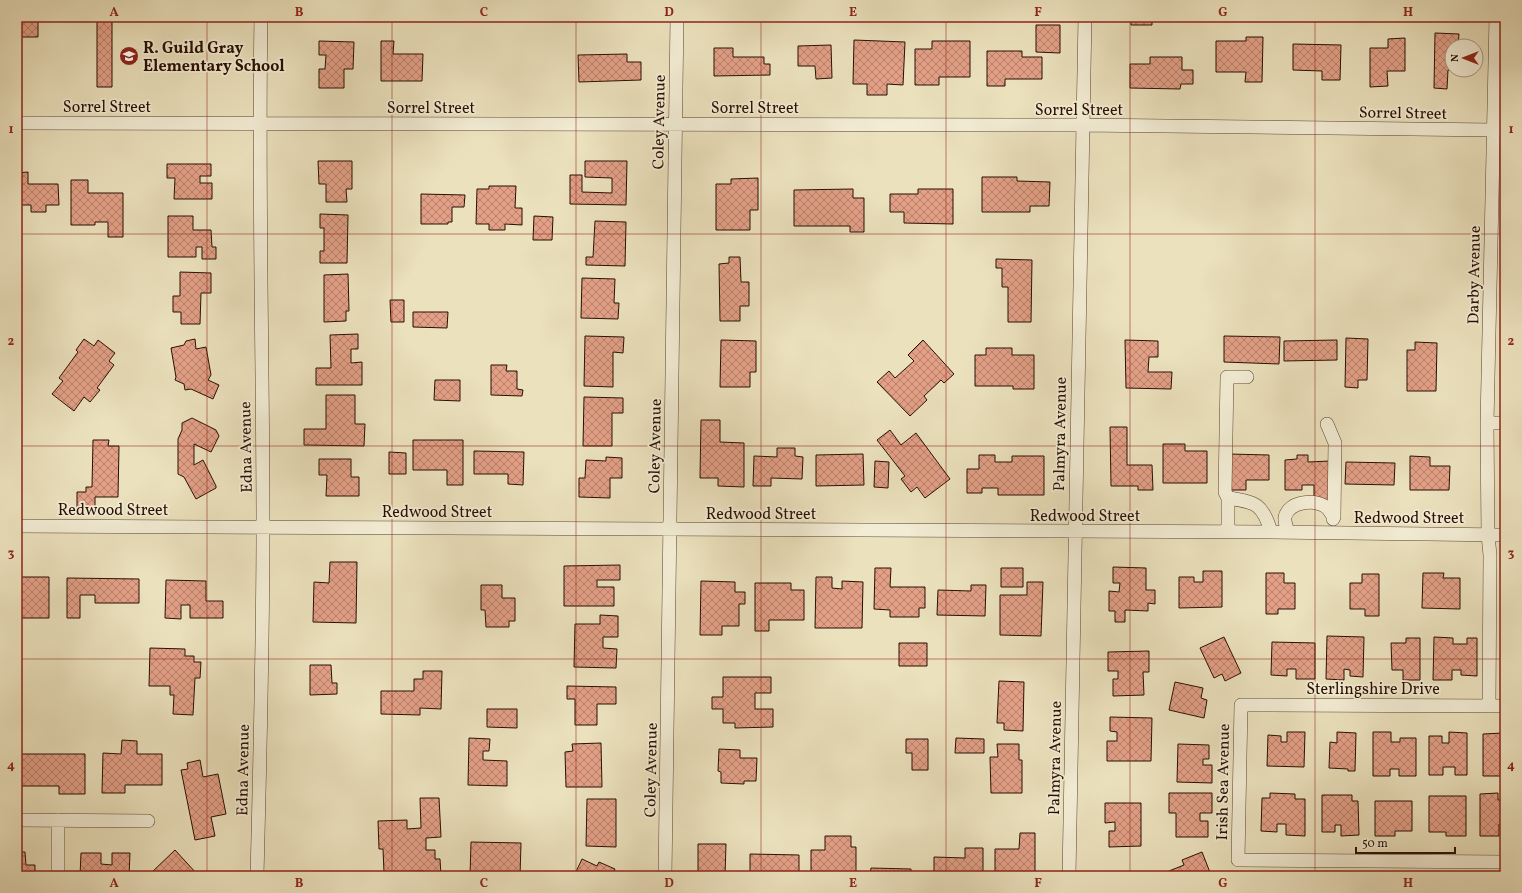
<svg xmlns="http://www.w3.org/2000/svg" width="1522" height="893" font-family="Vollkorn,serif">
<style>
.building{fill:url(#building-cross-hatch);stroke:#290f02}
.lines{fill:none;stroke-linecap:round;stroke-linejoin:round}
.minor-casing{stroke:#5a4431;stroke-width:14}
.minor{stroke:#f2ecd4;stroke-width:13}
.grid{fill:none;stroke:#8f2418;stroke-width:1;stroke-opacity:0.55}
.labels{text-anchor:middle;stroke-width:3.5;stroke-linejoin:round;paint-order:stroke}
.poi-label{font-size:16px;font-weight:bold;fill:#290f02;stroke:#f2ecd4;text-anchor:start}
.street-label{font-size:16px;fill:#290f02;stroke:#f2ecd4}
.neatline{fill:none;stroke:#8f2418;stroke-width:1.5}
.grid-label{font-size:13px;text-anchor:middle;font-weight:bold;fill:#8f2418}
</style>
<defs>
<pattern id="building-cross-hatch" width="8" height="8" patternUnits="userSpaceOnUse"><rect width="8" height="8" fill="#e3a087"/><path d="M0 0l8 8M0 8l8-8" fill="none" stroke="#b8816c"/></pattern>
</defs>
<rect width="100%" height="100%" fill="#ebe1bd"/>
<filter id="stains"><feTurbulence type="fractalNoise" baseFrequency=".005" numOctaves="4"/><feColorMatrix values="0 0 0 0 .2 0 0 0 0 .09 0 0 0 0 .02 0 0 0 .5 -.17"/></filter>
<radialGradient id="worn" r=".72"><stop offset=".6" stop-color="#630" stop-opacity="0"/><stop offset="1" stop-color="#630" stop-opacity=".3"/></radialGradient>
<path class="building" d="M17,17H38V37H17Z
M97,17H112V87H97Z
M1131,17H1152V25H1131Z
M1036,25H1060V53L1036,52Z
M1435,33L1459,34L1458,46H1452V70H1458H1448L1447,89L1434,88Z
M1246,37H1263L1262,82H1245L1246,72H1216V41H1246Z
M1405,38V71H1387L1388,86L1370,87V48H1388V39Z
M854,40L905,42L903,85L887,84V95H867V84H853Z
M319,41L354,42L353,69H344V88H319V69H325L326,55H319Z
M381,41H394L393,54H423L422,81H381Z
M932,41H970V77H939V85H915V49H932Z
M1293,44L1341,45L1340,80H1322V71L1293,70Z
M831,45L832,78L816,79L815,66H798V46Z
M714,48H733V57H764V64H770V75L714,76Z
M987,51H1022V57H1042V79H1005V86H987Z
M627,54V62H641V80L579,82L578,55Z
M1150,57H1182V70H1193V84H1181L1180,89L1130,88V64H1150Z
M318,161H352V189H346L347,202H326V184H319Z
M585,161H627L626,205L570,204V175H582V192L612,193V178L585,177Z
M167,164H211V176H200V183H212V199H174L175,178H167Z
M28,172V184H58L59,205H46V212H31V205H17V173Z
M982,177H1017V181L1050,182L1049,206H1030V212H982Z
M758,178V210H750V230H716V184H731V179Z
M71,180H88V193H123V237H108V222H95V225H71Z
M489,186H516L515,208H522V225L505,224V230H489V224H476L477,189H489Z
M853,189V198H864V232H850V226H794V190Z
M918,189H953V224L904,223V212H890V194H918Z
M421,194L465,195L464,207H452V222H448V224H421Z
M320,214L348,215L347,263H320V251H324V228H320Z
M168,216H193V230H211L212,247H216V259H202V247H196V257H168Z
M534,216L553,217L552,240H533Z
M595,221L626,222L625,266L586,265V257H593Z
M729,257H740L741,282H749V306H740V321H720L719,264L729,263Z
M996,259L1032,260L1031,322H1008V287H1002V268H996Z
M180,272L211,273V293H201L200,324H181V312H173V296H180Z
M348,274L349,311H346V321L324,322V275Z
M582,278L615,279L614,303H619L618,319L581,318Z
M390,300H404V322H391Z
M413,312H448L447,328L413,327Z
M358,334V349H351V363L362,362V385H316V368H331L330,335Z
M585,336L624,337L623,353L613,352V387L584,386Z
M1224,336L1280,337L1279,364L1224,362Z
M1346,338L1368,339L1367,380H1358V388L1345,387Z
M84,339L94,346L98,340L115,353L109,361L114,365L97,388L100,390L90,402L84,397L74,411L52,394L63,381L59,378L78,352L76,350Z
M195,339L196,349L206,347L211,375L208,380L219,385L213,399L191,389L185,390L184,384L175,380L176,377L171,348L184,345L186,341Z
M721,340L756,341V372H750V387H720Z
M923,340L954,374L944,383L941,380L924,396L927,400L910,416L877,382L889,371L895,378L914,361L908,355Z
M1125,340L1158,341V357H1149L1148,372H1172L1171,389L1126,388Z
M1337,340V360L1284,361V341Z
M1415,342L1437,343L1436,391H1407V350H1415Z
M986,348H1012V355H1034V389H1013V386H975V355H986Z
M491,365H507L506,371H517V389L523,390L522,396L491,395Z
M435,380H460V401L434,400Z
M326,395H355V424H365L364,446L304,445V429H326Z
M584,397L623,398V413H612V446H583Z
M192,418L216,430L219,436L211,452L194,444V465L203,460L216,486V488L196,499L184,477L178,474V439L182,430V423Z
M701,420H720V442L744,443V487L718,486V478H700Z
M1110,427H1127V465H1152L1153,490H1138V486H1111Z
M890,430L901,445L916,433L950,479L925,498L917,487L911,492L901,479L905,476L877,440Z
M93,440H109L108,446H119L118,497H95V510H77V492H86V487H92Z
M413,440H463V485H447V470H413Z
M1163,444H1185V451H1207V483H1163Z
M777,448H795V456L803,457L802,479L771,478V486H753L754,456L777,457Z
M474,451L524,452L523,485L508,484V474H474Z
M389,452L406,453V474H389Z
M863,454L864,485L816,486V455Z
M1229,454L1269,455V480H1246V490H1228Z
M979,455H995V462H1012V456H1044V495H998V488H982V493H967V469H979Z
M1297,455H1308V462L1330,461V501H1314V485H1302V490H1285V460L1297,459Z
M1410,456L1430,457V466H1450L1449,490H1410Z
M606,457L622,458V478H610V498L579,497V478H585L586,460L606,461Z
M319,459H351V477H359V496H326L327,475H319Z
M875,461L889,462L888,488L874,487Z
M1346,462L1395,463L1394,485L1345,484Z
M330,562H357L356,623L313,622L314,582L329,583Z
M620,565V580H597V587H614V606H564V566Z
M1113,567L1146,568V590H1155V604L1148,603V611L1125,610V622H1115V611H1109V591L1119,592L1120,583H1113Z
M875,568H891L890,587H925V608H919V617H890V610L874,609Z
M1001,568H1023V587H1001Z
M1203,571H1222V607L1179,608V577H1194V582H1203Z
M1266,573H1284V583H1295V609H1278V614H1266Z
M1423,573H1444L1443,578H1460V609L1422,608Z
M1362,574H1379V616H1365V609H1350V583H1362Z
M17,577H49V618H17Z
M816,577H832V588L842,589V581L863,582L862,628H815Z
M67,578L139,579V603H95V595H80V618H67Z
M166,580L206,581V601H223V618H190V605H181V619L165,618Z
M701,581L735,582V592H745V604H739V626H722V635H700Z
M1027,582H1043L1041,636L1000,635V595H1027Z
M755,583H791V590H804V620H769V631H755Z
M481,585H502V598H515V621H509V627H486L485,610H481Z
M971,585H986L985,616L937,615L938,590L971,591Z
M600,615L618,616V637H603V648L617,649L616,668L574,667L575,624H600Z
M1327,636L1364,637L1363,677L1350,676V670L1344,669V680L1326,679Z
M1224,637L1241,673L1225,681L1222,674L1214,678L1200,648Z
M1434,637L1453,638V644H1467V638H1477V676L1461,675V670H1452V680H1433Z
M1406,638H1420V680H1403V670H1392L1391,643H1406Z
M1272,642L1315,643V679H1296V669H1287V676L1271,675Z
M899,643H927V666H899Z
M150,648L185,649V656H194V662H201L200,678H195L193,715L173,714L174,695H170V686H149Z
M1149,651V672H1143L1144,695L1113,696V679H1118V671H1108V652Z
M310,665H331L332,683H337V694L310,695Z
M423,671H442L441,709L420,708V715L381,714V691H414V679H423Z
M723,677H771V693H755V709H773V727L735,728V723H723V709H712V697H723Z
M999,681L1024,682L1023,731L1004,730V723H997Z
M1175,682L1203,688L1201,698L1207,700L1204,718L1169,710Z
M567,686L616,687V704H597V725H575V699H567Z
M487,709H517V728L487,727Z
M1110,717L1152,718L1151,761H1107V741H1117V732L1110,731Z
M1287,732H1305L1304,767L1267,766L1268,735L1281,736V742H1287Z
M1337,732L1356,733L1355,771H1348V769L1329,768L1330,742L1337,743Z
M1373,732H1391V742H1400V738H1416V776H1399V769H1390V776H1373Z
M1449,732L1467,733V775H1455V767H1443V775H1429V736H1442V743H1449Z
M1503,733V739H1505V776H1483V734Z
M469,738L490,739L489,751H483V760L507,761V786L468,785Z
M956,738L984,739V753H955Z
M906,739H928V770H912V753H906Z
M122,740L137,741V754H162V785H125V793H102L103,753L121,754Z
M601,743L602,787H566L565,752L573,751L572,744Z
M997,744H1019V760H1022V793H991L990,757H998Z
M1178,744L1209,745V759H1203V765H1212V783L1177,782Z
M719,749L740,750V758H757L756,781H744V784L721,783V772L718,771Z
M18,754H85V794H59V786H18Z
M200,760L203,777L218,774L226,814L211,817L215,836L195,840L181,770L188,769L187,763Z
M1169,793H1212V813H1200V821H1208V837H1176V813H1169Z
M1270,793L1295,794V799H1305V836L1286,835V824H1277V832L1261,831L1262,798H1270Z
M1498,793V800H1505V824H1499V836H1480V794Z
M1322,795H1352V801H1358L1359,835L1341,836V825H1335V832H1322Z
M1429,796H1466V836H1446V832H1429Z
M420,798H439L441,837L426,838V850H435V859H440L441,876H424V871L384,872L383,849H379L378,821L407,820V829L421,828Z
M587,799H616V847L586,846Z
M1375,801H1412V831H1395V836H1375Z
M1105,803H1141V846L1109,847V831H1115V822L1105,823Z
M1020,833H1035V876H995V849H1019Z
M825,836H851V847H856V876H811V850H825Z
M471,842L521,843L520,876H470Z
M698,844H726L725,876H698Z
M965,848H983V876H934V857L965,858Z
M175,850L197,874L195,876H154L151,873Z
M17,852H25L26,865H35V876H17Z
M1202,852L1211,875L1171,876L1169,871L1184,865L1182,860Z
M81,853H101V864L112,865V853H130L129,876H80Z
M750,854L799,855V876H750Z
M582,859L597,866L599,862L615,869L612,876H574Z
M871,868L911,869V874H921V876H870Z"/>
<g class="lines">
<defs>
<path id="minor" d="M17,123L1082,125L1493,130
M1487,423H1505
M1327,424L1335,443L1334,517
M1228,498L1225,492L1227,377H1247
M17,526L1271,532L1505,535
M1228,532V498C1256,502 1263,504 1271,532
M1288,532C1287,528 1284,521 1285,517C1289,501 1314,499 1326,507C1329,509 1331,514 1334,517L1333,519
M1489,706L1490,555L1488,535L1487,423L1496,17
M1505,706L1241,705L1238,860L1505,862
M17,820L148,821
M58,876V820
M257,876C260,759 263,643 263,526C263,357 258,187 261,17
M665,876L677,17
M1069,876L1085,17"/>
</defs>
<use href="#minor" class="minor-casing"/>
<use href="#minor" class="minor"/>
</g>
<path class="grid" d="M207,17V876M392,17V876M576,17V876M761,17V876M946,17V876M1130,17V876M1315,17V876M17,234H1505M17,446H1505M17,659H1505"/>
<defs>
<symbol id="school-disc" viewBox="-11 -11 22 22"><circle r="9.5" fill="#8f2418" stroke="#f2ecd4"/><path d="M0-5L7-2L0 1L-7-2ZM-4 1L0 2.5L4 1V4Q0 6-4 4Z" fill="#fff"/></symbol>
</defs>
<g fill-rule="evenodd">
<use href="#school-disc" x="118" y="45" width="22" height="22"/>
</g>
<g class="labels">
<g class="poi-label">
<text x="143" y="53">R. Guild Gray<tspan x="143" dy="18">Elementary School</tspan></text>
</g>
<g class="street-label">
<text x="107" y="112">Sorrel Street</text>
<text x="431" y="113">Sorrel Street</text>
<text x="755" y="113">Sorrel Street</text>
<text x="1079" y="115">Sorrel Street</text>
<text transform="translate(1403 112) rotate(1)" y="6">Sorrel Street</text>
<text transform="translate(658 122) rotate(-89)" y="6">Coley Avenue</text>
<text transform="translate(1473 275) rotate(-89)" y="6">Darby Avenue</text>
<text transform="translate(1059 434) rotate(-89)" y="6">Palmyra Avenue</text>
<text transform="translate(654 446) rotate(-89)" y="6">Coley Avenue</text>
<text transform="translate(245 447) rotate(-91)" y="6">Edna Avenue</text>
<text x="113" y="515">Redwood Street</text>
<text x="437" y="517">Redwood Street</text>
<text x="761" y="519">Redwood Street</text>
<text x="1085" y="521">Redwood Street</text>
<text x="1409" y="523">Redwood Street</text>
<text x="1373" y="694">Sterlingshire Drive</text>
<text transform="translate(1054 758) rotate(-89)" y="6">Palmyra Avenue</text>
<text transform="translate(242 770) rotate(-89)" y="6">Edna Avenue</text>
<text transform="translate(650 770) rotate(-89)" y="6">Coley Avenue</text>
<text transform="translate(1222 782) rotate(-89)" y="6">Irish Sea Avenue</text>
</g>
</g>
<rect width="1522" height="893" fill="none" stroke="#ebe1bd" stroke-width="44"/>
<g transform="translate(1464 58) rotate(270)"><circle r="19" fill="#f2ecd4" stroke="#a29480"/>
<path d="M0-3L7 15L0 10L-7 15Z" fill="#8f2418"/>
<text y="-6" font-size="11" font-weight="bold" text-anchor="middle" fill="#290f02">N</text>
</g>
<path d="M1356 847v6h99v-6" fill="none" stroke="#290f02" stroke-width="2"/>
<text x="1362" y="847" font-size="12" fill="#290f02" stroke="#f2ecd4" stroke-width="3" paint-order="stroke">50 m</text>
<rect x="22" y="22" width="1478" height="849" class="neatline"/>
<g class="grid-label">
<text x="114" y="16">A</text>
<text x="299" y="16">B</text>
<text x="484" y="16">C</text>
<text x="669" y="16">D</text>
<text x="853" y="16">E</text>
<text x="1038" y="16">F</text>
<text x="1223" y="16">G</text>
<text x="1408" y="16">H</text>
<text x="11" y="133">1</text>
<text x="1511" y="133">1</text>
<text x="11" y="345">2</text>
<text x="1511" y="345">2</text>
<text x="11" y="557">3</text>
<text x="1511" y="557">3</text>
<text x="11" y="769">4</text>
<text x="1511" y="769">4</text>
<text x="114" y="887">A</text>
<text x="299" y="887">B</text>
<text x="484" y="887">C</text>
<text x="669" y="887">D</text>
<text x="853" y="887">E</text>
<text x="1038" y="887">F</text>
<text x="1223" y="887">G</text>
<text x="1408" y="887">H</text>
</g>
<rect width="100%" height="100%" filter="url(#stains)"/>
<rect width="100%" height="100%" fill="url(#worn)"/>
</svg>
